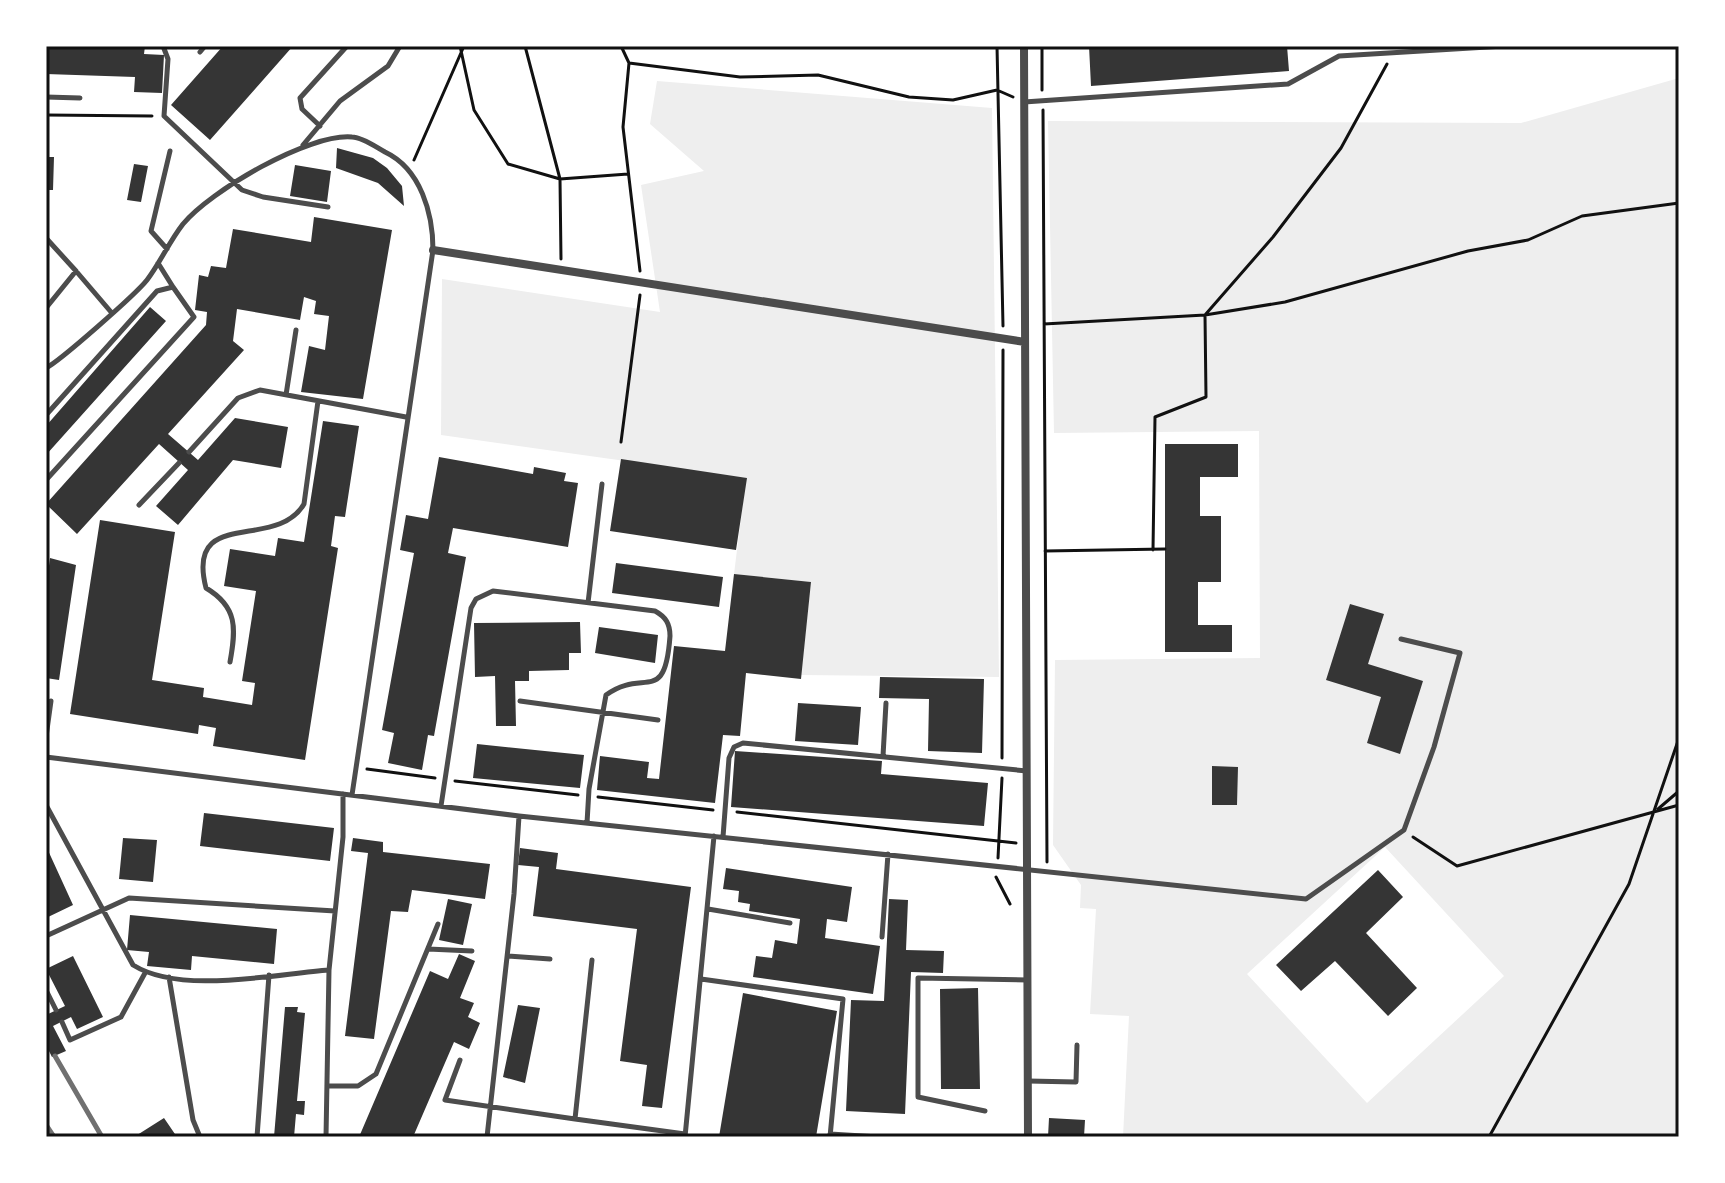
<svg xmlns="http://www.w3.org/2000/svg" width="1725" height="1183" font-family="'Times New Roman',serif">
<style>
.green{fill:#eee;fill-rule:evenodd}
.building{fill:#353535}
.lines{fill:none;stroke-linecap:round;stroke-linejoin:round}
.path{stroke:#111;stroke-width:3}
.service{stroke:#4c4c4c;stroke-width:5}
.minor{stroke:#4c4c4c;stroke-width:8}
.rail{stroke:#707070;stroke-width:5}
.neatline{fill:none;stroke:#111;stroke-width:3}
</style>
<rect width="100%" height="100%" fill="#fff"/>
<path class="green" d="M1679,78V1137H1123L1129,1016L1090,1014L1096,909L1080,908L1081,885L1053,845L1055,660L1260,658L1259,431L1054,433L1048,121L1521,123ZM1385,847L1504,976L1367,1103L1247,974Z
M657,81L992,108L999,677L801,675L811,582L734,574L746,478L441,435L442,279L660,312L641,185L704,171L650,124Z"/>
<path class="building" d="M46,46H145L144,54L164,55L162,93L134,92L135,77L46,74Z
M223,46H293L210,140L171,105Z
M1089,46H1287L1289,71L1091,86Z
M337,148L373,158L387,168L402,186L404,206L378,183L336,168Z
M46,157H54L53,190H46Z
M134,164L148,166L141,202L127,200Z
M295,165L331,171L327,202L290,196Z
M314,217L392,230L363,399L301,392L309,346L325,350L329,316L314,314L316,301L304,297L300,320L237,309L233,341L244,350L168,434L198,460L235,418L288,427L281,468L233,460L178,525L156,506L188,470L159,444L77,534L46,504L206,325L207,312L195,310L199,275L208,277L211,266L226,268L233,229L311,242Z
M150,307L166,321L46,455V426Z
M323,421L359,426L345,517L335,516L331,546L338,548L305,760L213,746L216,728L199,725L198,734L70,714L100,520L175,532L152,680L204,688L203,697L252,705L255,683L242,681L256,591L224,586L230,549L275,556L278,538L304,542Z
M1165,444H1238V477H1200V516H1221V582H1198V625H1232V652H1165Z
M439,457L533,474L534,467L566,473L564,481L578,483L568,547L453,528L448,553L466,557L434,736L428,735L422,770L388,763L394,733L382,730L414,553L400,550L406,515L428,519Z
M621,459L747,478L736,550L610,531Z
M50,558L76,565L59,680L46,678V589Z
M616,563L723,577L719,607L612,593Z
M734,574L811,582L801,679L746,673L740,736L723,735L715,803L597,790L600,756L649,762L647,778L659,779L674,646L725,651Z
M1350,604L1384,614L1368,664L1423,681L1400,754L1367,743L1381,697L1326,680Z
M580,622L581,653H569V670L529,671V681H515L516,726H496L495,676L475,677L474,623Z
M599,627L658,635L655,663L595,653Z
M880,677L984,679L982,753L928,751L929,699L879,698Z
M798,703L861,707L858,745L795,741Z
M477,744L584,755L580,788L473,778Z
M735,751L882,761L881,774L988,783L984,826L731,807Z
M1212,766L1238,767L1237,805H1212Z
M204,813L334,828L330,861L200,846Z
M123,838L157,840L153,882L119,879Z
M353,838L383,842V852L490,864L485,899L412,890L408,912L391,911L374,1039L345,1036L368,853L351,851Z
M46,846L73,905L46,918Z
M520,848L558,853L556,869L691,887L662,1108L642,1106L647,1065L620,1061L637,929L533,916L539,867L518,865Z
M726,868L852,887L847,922L827,919L825,938L880,946L873,994L753,977L756,956L772,958L775,940L797,944L800,919L749,911L750,904L738,902L739,891L723,889Z
M1378,870L1403,897L1366,933L1417,988L1388,1016L1335,961L1301,991L1276,965Z
M448,899L472,904L463,945L439,940Z
M889,899L908,900L906,950L944,951L943,973L911,972L905,1114L846,1111L851,1000L884,1001Z
M130,915L277,929L274,964L192,956L191,970L147,966L149,952L127,950Z
M459,954L475,961L460,998L474,1003L468,1017L480,1023L469,1049L454,1042L413,1137H359L430,971L448,979Z
M73,956L103,1017L77,1029L71,1017L53,1026L66,1051L52,1057L46,1045V1015L65,1006L46,969Z
M978,988L980,1089H941L940,989Z
M743,993L837,1011L816,1137H719Z
M518,1005L540,1008L525,1083L503,1077Z
M285,1007H298L297,1012L305,1013L297,1101H305L304,1115L296,1114L294,1137H274Z
M164,1118L177,1137H134Z
M1049,1118L1085,1120L1084,1137H1048Z"/>
<g class="lines">
<path class="path" d="M460,46L474,110L508,164L560,179L628,174
M525,46L560,179L561,259
M621,46L629,63L623,127L640,271
M997,46L1003,326
M1042,46V90
M629,63L740,77L818,75L909,97L953,100L997,90L1013,97
M1043,110L1047,862
M46,115L152,116
M414,160L464,46
M1044,324L1205,315L1285,302L1468,251L1528,240L1582,216L1679,203
M621,442L640,295
M1153,550L1155,417L1206,397L1205,315L1273,237L1341,148L1387,64
M1045,551L1165,549
M1002,758L1003,350
M367,769L435,778
M455,781L578,795
M598,797L713,810
M1658,809L1679,791
M737,812L1016,843
M1413,837L1457,866L1679,805
M998,858L1002,778
M996,877L1010,904
M1489,1137L1629,884L1679,738"/>
<path class="service" d="M163,46L168,59L164,116L242,190L263,197L328,207
M200,52L205,46
M46,97L80,98
M1024,102L1288,84L1339,56L1504,46
M320,126L302,109L300,98L347,46
M303,145L340,101L388,66L400,46
M46,238L76,271
M167,249L151,231L170,151
M158,263L173,287
M46,308L76,271L111,312
M46,368C60,361 136,294 147,280C160,263 169,242 183,224C210,191 309,133 352,137C362,137 376,147 385,152C421,169 433,214 433,250L352,795
M286,395L296,330
M46,415L157,291L173,287L194,317L46,480
M189,452L238,398L260,390L406,417
M139,505L179,463
M588,603L602,484
M230,662C236,629 238,607 206,588C185,506 276,552 304,504L318,401
M520,701L658,720
M46,737L51,701
M883,756L886,703
M46,757L519,816L1306,899L1404,830L1434,747L1460,653L1401,639
M46,805L133,965C181,995 274,974 329,970L343,837V794
M441,806L471,608L476,599L493,591L655,611C666,617 670,624 670,636C665,707 644,667 606,695L589,789L587,823
M723,837L729,758L734,747L743,743L1027,771
M708,909L790,923
M46,936L129,898L335,911
M882,937L888,854
M428,949L472,951
M508,956L550,959
M169,977L193,1120L200,1137
M701,979L843,999L830,1137
M46,990L56,1010
M62,1022L70,1040L121,1017L145,973
M460,1060L445,1100L575,1119L592,960
M1028,1081L1076,1082L1077,1045
M327,1086H358L376,1074L438,924
M985,1111L918,1097V978L1028,980
M575,1119L685,1134
M830,1134L879,1137
M257,1137L269,975
M326,1137L329,970
M487,1137L514,894L519,816
M685,1137L714,836"/>
<path class="minor" d="M1024,46L1028,1137
M433,250L1025,342"/>
<path class="rail" d="M55,1056L102,1137
M46,1125L54,1137"/>
</g>
<rect width="1725" height="1183" fill="none" stroke="#ffffff" stroke-width="96"/>
<rect x="48" y="48" width="1629" height="1087" class="neatline"/>
</svg>
